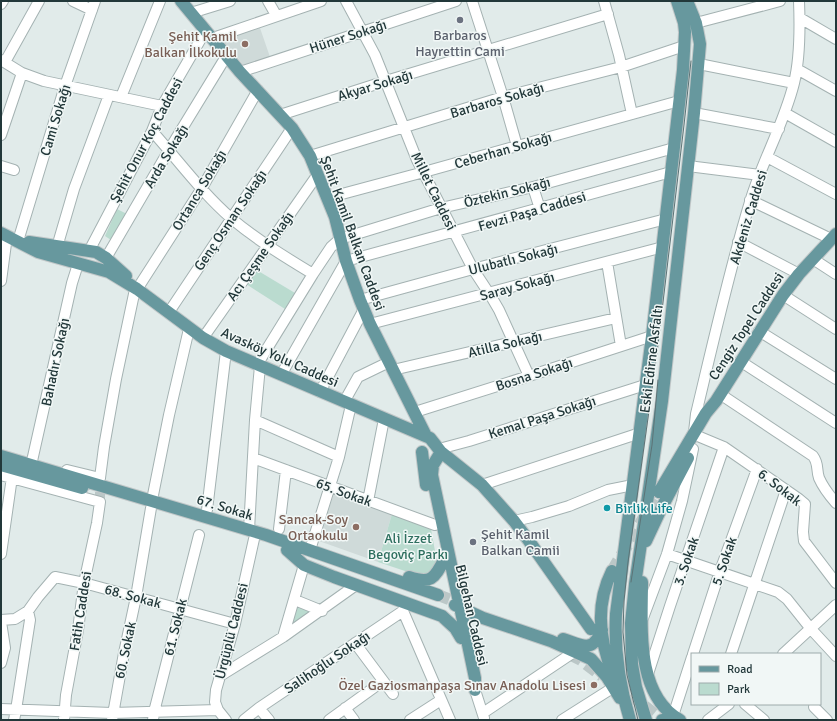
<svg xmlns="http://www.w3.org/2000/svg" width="837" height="721" font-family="Signika,sans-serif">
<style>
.built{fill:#cfdad9}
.green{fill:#badbcf}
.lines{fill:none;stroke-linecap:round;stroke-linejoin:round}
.minor-tunnel{stroke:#bbc7c7;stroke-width:10;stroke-dasharray:10 5;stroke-linecap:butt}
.major-tunnel{stroke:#bbc7c7;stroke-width:12;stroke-dasharray:12 6;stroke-linecap:butt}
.minor-casing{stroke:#a4b2b2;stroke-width:12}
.major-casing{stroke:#c1c7c8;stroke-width:14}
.minor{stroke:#fff;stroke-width:10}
.major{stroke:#67989e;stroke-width:12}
.tram{stroke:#5c7376;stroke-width:1}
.worship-dot{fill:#6b7280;stroke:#f1f7f6;stroke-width:1.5}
.education-dot{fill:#8d6e63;stroke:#f1f7f6;stroke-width:1.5}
.culture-dot{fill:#0f9aa8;stroke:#f1f7f6;stroke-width:1.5}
.labels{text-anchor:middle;stroke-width:3;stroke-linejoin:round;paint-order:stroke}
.worship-label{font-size:14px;fill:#5b616d;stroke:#f1f7f6}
.education-label{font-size:14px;fill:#785e54;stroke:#f1f7f6;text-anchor:end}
.street-label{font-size:14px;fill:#22383a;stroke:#f1f7f6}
.culture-label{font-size:14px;fill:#0d838f;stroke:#f1f7f6;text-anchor:start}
.park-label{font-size:14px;fill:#2e6f5f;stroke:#f1f7f6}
</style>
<rect width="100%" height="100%" fill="#e1ebea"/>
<path class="built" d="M260,28L270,57L244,66L232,50L227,48L222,39Z
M334,493L392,514L378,562L319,541Z"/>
<path class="green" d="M117,209L129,215L114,242L105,236Z
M255,269L295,293L285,309L246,284Z
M392,514L431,529L437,562L433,574L420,576L378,562Z
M297,604L317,611L288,631Z"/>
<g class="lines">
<path class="minor-tunnel" d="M100,502V478"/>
<path class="major-tunnel" d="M612,571L659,492
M438,595L467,606
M571,655L581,660L602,676
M617,683L643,705L662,720"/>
<defs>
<path id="minor" d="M73,1L92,10
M268,1L276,15
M346,1L375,55L417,160L473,269L492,298L499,310L529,376
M472,1L503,97L517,146
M604,1L619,55L632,114
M1,4L3,1
M191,13L230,1
M800,18L836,39
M696,23L780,1
M213,38L321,1
M1,60L22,73L44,81L162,106
M5,62L39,1
M699,64L794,83
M797,69L836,91
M240,72L456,1
M121,97L160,1
M694,113L779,129
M785,113L836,142
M280,115L386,81L608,14
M152,131C178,160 202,193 232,219C257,240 285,257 313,274
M1,135L22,73
M310,156L503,97L621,67L684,46
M767,157L836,194
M1,166L14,170
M688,166L760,175
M533,187L540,209
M327,198L424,172L679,101
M750,200L831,239
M18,241L65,86L95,1
M738,242L799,274
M57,247L74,189L109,95
M89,251L152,131L162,106L206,30
M106,258L169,150L227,55
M813,259L836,274
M607,262L621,346
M1,281L7,236
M783,295L836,329
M360,300L473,269L666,219
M169,312L292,128
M370,324L663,247
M759,331L836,379
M203,338L318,174
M740,361L836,423
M257,365L313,274L331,247L340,239L441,208L533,187L674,148
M393,370L616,318
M281,375L346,261L671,172
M320,392L364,309
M720,394L813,456C819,464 816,469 819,478C823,487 829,495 836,503
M344,402L358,377L389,362
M415,412L529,376L652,336
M255,420L339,457
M694,432L696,414C713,343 729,271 750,202C762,161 784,124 794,83C800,59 800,26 799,1
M700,437L724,447L799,499L805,504L803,532L804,541L836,583
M439,449L469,441L645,385
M253,458L435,525
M32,461L72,283L78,264
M67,470L100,478L104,447L116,379L134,294L202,188L258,90
M1,475L100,502L97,523L84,583L78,630L66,695L64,720
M482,485L640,433
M152,500L169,415L189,329
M368,501L384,419
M207,510L226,351
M514,521L532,517L569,506L608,490L633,485
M279,529L286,470
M249,530L255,420L260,366
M310,550L339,457L351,405
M1,554L12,477
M667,554L778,592L787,599L811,629L836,656
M295,600L322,611
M403,611L450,720
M643,618L667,554L682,501L693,449
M1,620L15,619L28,611L38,597L55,577L84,583L235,624
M1,622L5,648L1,663
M283,637L304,565
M355,643L393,694
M693,654L720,571L757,469
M731,654L786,490
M783,654L836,605
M648,674L670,606L724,447
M220,676L283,637L356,585
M475,690L484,718
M745,704L764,720
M814,707L827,720
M259,708L269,720
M345,708L354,720
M1,709L112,713L218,710
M483,713L574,652
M673,716L692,657
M14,720L16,710L30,620L28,611
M112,720L124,653L136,597L151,508
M153,720L154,712L199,535
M226,720L218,710L215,702L216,690L235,624L254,539
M244,720L259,708L403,611L405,602
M329,720L383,681
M410,720L441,700
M562,720L614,687
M708,720L729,704"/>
<path id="major" d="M181,1L240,72L292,128L310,156L335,217L346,261L360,300L370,324L426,436
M1,233L38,252L109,272L137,289L203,338L226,351L430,438L441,452L482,485L514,521L529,541L591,629
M29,242L96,252L106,258L126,276
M422,452L426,485
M441,452L433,465L432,475L466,635L475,678V690
M1,456L266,535L438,595
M1,465L82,488
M659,492L706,413L716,401L783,295L799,274L836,234
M646,541L661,509L688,458
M287,550L304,565L334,577L442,616L455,628L461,638
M612,571C595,605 599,640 613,674
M409,577C431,584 434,579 444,560
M642,582C642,626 635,695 680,720
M455,605L483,618L551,641L591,659L607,677L620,698
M563,639C582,645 592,654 602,630
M630,720C619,684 614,651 616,614L652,336L683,70L685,32L684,23L677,1
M646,720L636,687L632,664L631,623L635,584L662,401L694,113L700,44L696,23L687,1
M662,720H663"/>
</defs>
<use href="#minor" class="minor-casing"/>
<use href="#major" class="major-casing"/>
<use href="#minor" class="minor"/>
<use href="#major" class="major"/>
<path class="tram" d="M631,582L652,445L658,380
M638,720L627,675L623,632L624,601L628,562L657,353L684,125L691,61"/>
</g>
<g class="worship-dot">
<circle cx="460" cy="20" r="4"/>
<circle cx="473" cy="542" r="4"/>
</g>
<g class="education-dot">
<circle cx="245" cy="44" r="4"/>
<circle cx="356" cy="527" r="4"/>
<circle cx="594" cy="685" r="4"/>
</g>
<circle class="culture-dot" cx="607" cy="508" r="4"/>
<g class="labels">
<g class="worship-label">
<text x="460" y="40">Barbaros<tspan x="460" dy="16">Hayrettin Cami</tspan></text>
<text x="481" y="539" text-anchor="start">Şehit Kamil<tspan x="481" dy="16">Balkan Camii</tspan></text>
</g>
<g class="education-label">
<text x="237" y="41">Şehit Kamil<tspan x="237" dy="16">Balkan İlkokulu</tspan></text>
<text x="348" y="524">Sancak-Soy<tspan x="348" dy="16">Ortaokulu</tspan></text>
<text x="586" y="690">Özel Gaziosmanpaşa Sınav Anadolu Lisesi</text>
</g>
<g class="street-label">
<text transform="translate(348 36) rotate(-18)" y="5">Hüner Sokağı</text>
<text transform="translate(375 85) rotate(-17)" y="5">Akyar Sokağı</text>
<text transform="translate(497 100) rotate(-16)" y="5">Barbaros Sokağı</text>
<text transform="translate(55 120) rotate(-73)" y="5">Cami Sokağı</text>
<text transform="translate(146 140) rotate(-62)" y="5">Şehit Onur Koç Caddesi</text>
<text transform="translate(503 150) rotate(-16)" y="5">Ceberhan Sokağı</text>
<text transform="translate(166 156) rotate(-59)" y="5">Arda Sokağı</text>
<text transform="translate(199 190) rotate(-59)" y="5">Ortanca Sokağı</text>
<text transform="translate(434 191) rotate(64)" y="5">Millet Caddesi</text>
<text transform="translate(507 192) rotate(-14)" y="5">Öztekin Sokağı</text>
<text transform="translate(532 211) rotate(-16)" y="5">Fevzi Paşa Caddesi</text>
<text transform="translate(748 217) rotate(-73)" y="5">Akdeniz Caddesi</text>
<text transform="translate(230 220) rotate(-56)" y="5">Genç Osman Sokağı</text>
<text transform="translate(353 233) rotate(70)" y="5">Şehit Kamil Balkan Caddesi</text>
<text transform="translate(260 256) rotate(-55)" y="5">Acı Çeşme Sokağı</text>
<text transform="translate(513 259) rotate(-14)" y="5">Ulubatlı Sokağı</text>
<text transform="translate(517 286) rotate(-15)" y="5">Saray Sokağı</text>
<text transform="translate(746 326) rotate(-57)" y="5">Cengiz Topel Caddesi</text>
<text transform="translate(505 344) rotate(-13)" y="5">Atilla Sokağı</text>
<text transform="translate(280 357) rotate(24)" y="5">Avasköy Yolu Caddesi</text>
<text transform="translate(651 359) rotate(-83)" y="5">Eski Edirne Asfaltı</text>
<text transform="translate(55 362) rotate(-78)" y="5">Bahadır Sokağı</text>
<text transform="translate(534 374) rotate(-18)" y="5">Bosna Sokağı</text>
<text transform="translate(542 417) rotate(-18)" y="5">Kemal Paşa Sokağı</text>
<text transform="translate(780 487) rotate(38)" y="5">6. Sokak</text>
<text transform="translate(344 492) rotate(20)" y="5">65. Sokak</text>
<text transform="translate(225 507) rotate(17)" y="5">67. Sokak</text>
<text transform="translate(686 561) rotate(-71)" y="5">3. Sokak</text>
<text transform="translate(724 561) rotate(-71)" y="5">5. Sokak</text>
<text transform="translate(133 596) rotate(15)" y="5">68. Sokak</text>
<text transform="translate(80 611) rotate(-81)" y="5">Fatih Caddesi</text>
<text transform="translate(472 615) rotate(77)" y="5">Bilgehan Caddesi</text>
<text transform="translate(175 627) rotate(-76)" y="5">61. Sokak</text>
<text transform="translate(231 631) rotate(-76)" y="5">Ürgüplü Caddesi</text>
<text transform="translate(125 650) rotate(-78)" y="5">60. Sokak</text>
<text transform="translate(327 662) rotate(-34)" y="5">Salihoğlu Sokağı</text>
</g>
<g class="culture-label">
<text x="615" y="513">Birlik Life</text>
</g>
<g class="park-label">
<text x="408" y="543">Ali İzzet<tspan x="408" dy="16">Begoviç Parkı</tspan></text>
</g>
</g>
<rect width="837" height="721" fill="none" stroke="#22383a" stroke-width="4"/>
<rect x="691" y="653" width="130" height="52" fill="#f1f7f6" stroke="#9eabab"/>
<rect x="699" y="666" width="20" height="6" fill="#67989e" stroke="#9eabab"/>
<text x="727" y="673" font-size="12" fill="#22383a">Road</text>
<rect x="699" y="683" width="20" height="12" fill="#badbcf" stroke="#9eabab"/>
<text x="727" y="693" font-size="12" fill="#22383a">Park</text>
</svg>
